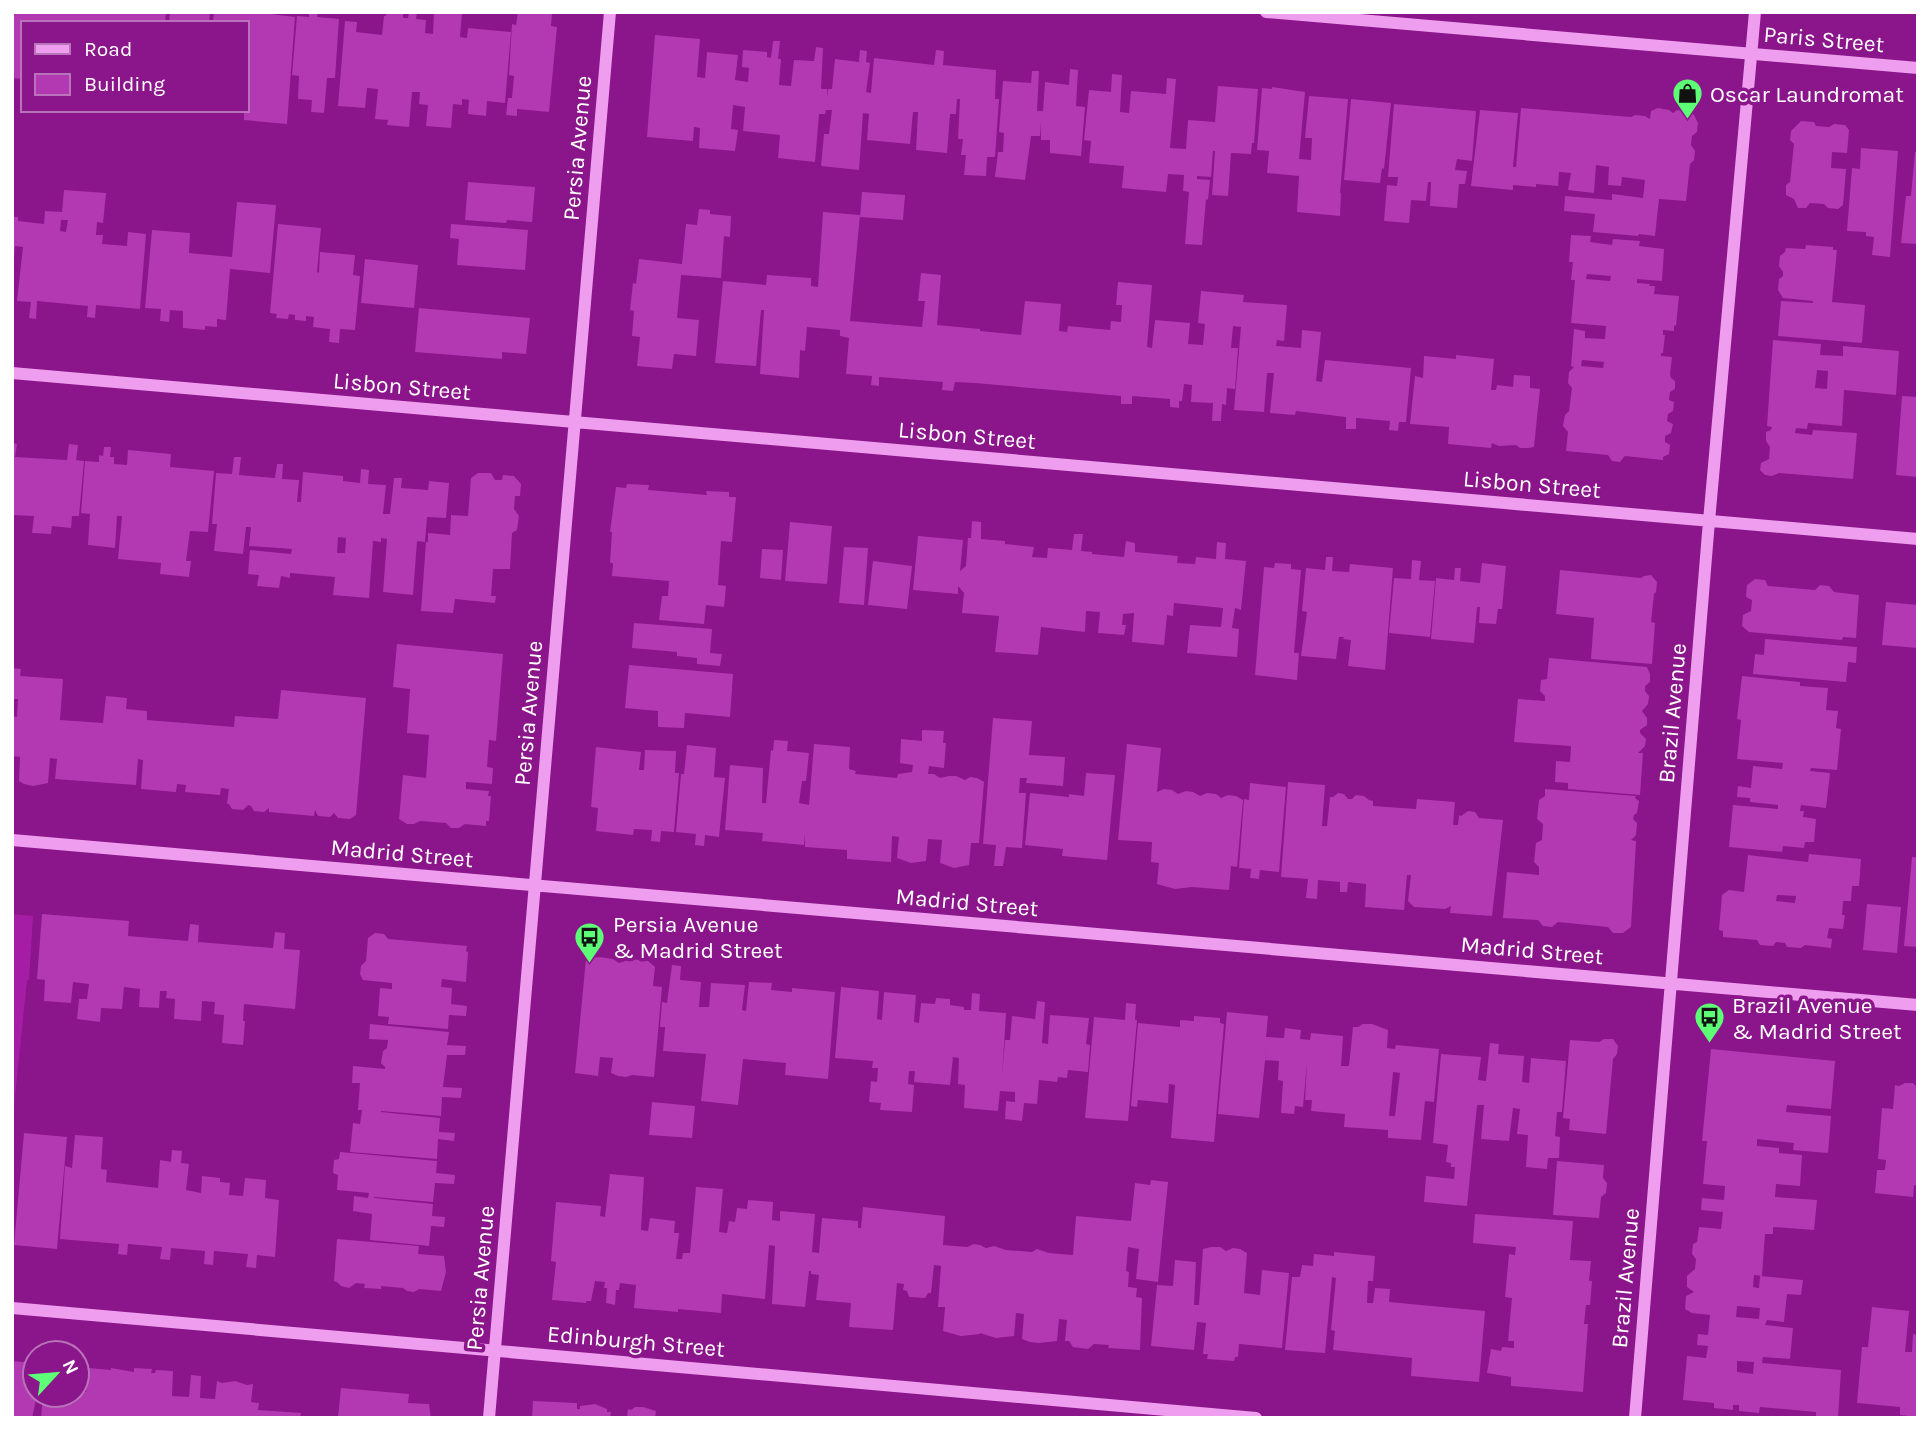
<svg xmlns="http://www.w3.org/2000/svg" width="1930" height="1430" font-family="Karla,sans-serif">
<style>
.green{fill:#a51da5}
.building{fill:#b239b2;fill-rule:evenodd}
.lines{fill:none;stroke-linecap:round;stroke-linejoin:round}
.minor{stroke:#ef9eef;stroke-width:12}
.labels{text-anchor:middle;stroke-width:7;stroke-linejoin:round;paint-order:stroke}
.street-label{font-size:23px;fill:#fff;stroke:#8b158a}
.poi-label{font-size:23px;fill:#fff;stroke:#8b158a;text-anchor:start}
</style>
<rect width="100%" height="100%" fill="#8b158a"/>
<path class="green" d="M12,914L33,916L29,980H27L12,1126Z"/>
<path class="building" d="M12,12H166L165,23H23L22,79L12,78Z
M170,12H210L209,23H169Z
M214,12H253L295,17L287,124L244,120V110H247V23H213Z
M309,12H318L317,17L339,19L335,78H327L324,113L311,112L312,100L298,99L299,76L292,75L297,16L309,17Z
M386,12H403V18H408L409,12H417L416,19L426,20L425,33L433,34L434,12H462L460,37L467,38L468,28L511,32L505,103L487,101L486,116L468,114L469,100L462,99V105L453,104L451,128L426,126L428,105L419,104L420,92H412L409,127L387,125L388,120L375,119L378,89L367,88L365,108L338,106L345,21L357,22L356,32L382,35L384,16H386Z
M518,12H552L551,26L557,27L549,112L517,109V116L506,115L508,98H512L514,76L509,75L512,24L516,25Z
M655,35L700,39L697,77L705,78L707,52L738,55L735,80L741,81L748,82L749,68L742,67L743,50L767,52V57L771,58L773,41H780L778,59H781L779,85L791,86L794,60L814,61L816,47L823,48L821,89H827V97L828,89H832L835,59L859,62L860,50L867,51L866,62L870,63L866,92L871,93L874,58L934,65L936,50L944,51L943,65L996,70L995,99H999L995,157H987L986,176L964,175L966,155H961L963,139H958L960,99H957L956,114H950L947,153L916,150L918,112H913L910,144L867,140L869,114L863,113L859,170L821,166L824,134H829L832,110H826L825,114H819L815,162L778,158L780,135L743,131L745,107L733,105L731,129L738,130L735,151L699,148L700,128L694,127L693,141L647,137Z
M1070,69L1078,70L1076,106L1085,107L1081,156L1050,153V140H1041V123L1040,136H1031L1025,180L995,177L998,152H1003L1004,133L999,132L1003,81L1031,83L1032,71H1039L1037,111H1043L1045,82L1069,85Z
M1112,74L1122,75L1120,112L1129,113L1131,91L1166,94L1167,78L1176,79L1170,148L1186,149L1188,120L1215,122L1218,86L1258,89L1254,143H1252L1251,154L1231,153L1228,196L1212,195L1215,151H1213L1211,177L1197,176V179L1210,180L1208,200L1206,199L1202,245L1185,244L1189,192L1183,191L1184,175L1168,174L1166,192L1122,188L1124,166L1089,163L1091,141L1084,140L1089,90L1111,92Z
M1272,87L1305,92L1299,159L1311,160L1312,138H1305L1309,96L1348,99L1340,193H1341L1340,216L1297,212L1299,176L1267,173L1269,151L1257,150L1262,88L1272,89Z
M1351,99L1391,103L1384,169L1382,168L1380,183L1344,180Z
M1394,104L1476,111L1472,161L1457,159L1455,170L1467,171L1465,184H1459L1457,208L1430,206L1431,182H1428L1426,201L1411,200L1409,223L1384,221L1387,185L1397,186L1398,177H1388Z
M1521,108L1631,117L1635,115L1645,116L1650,119L1651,111L1658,108L1669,110L1673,113L1677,110L1689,111L1694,115L1698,123L1697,132L1692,136L1691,145L1695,151L1694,160L1690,164L1686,201L1659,199L1655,236L1639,234L1638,236L1593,232L1595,214L1564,211L1565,196L1612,200V194L1643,198L1645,180L1622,177L1621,186L1608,185L1609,167L1596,165L1594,193L1568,190L1571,173L1559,172L1558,186L1536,184V187L1513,185V190L1471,186L1480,110L1518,113L1513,167H1516Z
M1801,121L1814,122L1816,126L1829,127L1834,124L1845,125L1849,130L1847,153L1832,152L1831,168L1846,169L1843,205L1838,209L1828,208L1824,204L1810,203L1806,208H1798L1794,199L1786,195V185L1790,182L1794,144L1790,140L1791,131Z
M1861,148L1898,151L1890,257L1872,255L1874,237L1866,236V232L1847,231L1852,168L1860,169Z
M1915,152H1918V244L1901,243L1906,196H1911Z
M468,182L535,187L532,222L507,220L506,223L465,220Z
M64,190L106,193L103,223L97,222L96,235H103L102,244L127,246L128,232L146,234L140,309L96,305L95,318L87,317L88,306L37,301L36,319L29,318L31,302L17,301L23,247L15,246L14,259H12V217H18V221L44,224L45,211L62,212ZM61,220H68L66,232L60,231Z
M862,192L905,195L903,220L860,217Z
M237,202L276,205L270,273L230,269L226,320L217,319V327L205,326V330L183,328V311L170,310L169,322L160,321L161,309L145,308L152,230L190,233L189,253L232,257Z
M699,209L710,210V214L731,216L730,237L724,236L721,278L681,275L677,318L699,320L696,356L674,354L672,369L637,366L640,337L632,336L634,311L630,310L633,283L636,284L639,259L682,264L686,224L697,225Z
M823,212L860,215L850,321L922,327L925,301H918L921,273L941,275L937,325L980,329V331L1021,335L1025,301L1061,304L1059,331L1067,332L1068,326L1110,330L1111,321L1121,322L1122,305H1116L1118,282L1152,285L1147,347L1152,348L1155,320L1190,323L1188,344L1203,345L1205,324L1198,323L1201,291L1244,295L1243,302L1287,305L1284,341L1277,340L1276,346L1301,348L1302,330L1321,332L1316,381L1322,382L1325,360L1411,368L1406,422H1399L1398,431L1389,430L1390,421L1356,418V429H1346V417L1296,411L1295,415L1270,413L1274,373H1267L1264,412L1234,410L1241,327L1233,326L1231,348H1238L1235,389L1227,388L1226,405L1222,404L1221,421H1212L1213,403L1191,402L1192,385L1184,384L1182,401H1179V408L1170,407V399L1132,396V404H1121V396L975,383L955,382L953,391L942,390L943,382L879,377V386L871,385L872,376L846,374L849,338L840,336V330L807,327L805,351L800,350L799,378L760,374L764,310H761L756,366L715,363L723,281L766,285L767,275L811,278V286L818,287Z
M278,224L321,228L317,272L319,273L320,252L355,255L353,275L360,276L355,330L340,329L339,343L329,342L330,329L313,327L314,317L306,316V321L295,320V315L289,314L288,319L276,318L277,314L270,313Z
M451,224L528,230L525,270L457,265L459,239L450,238Z
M1571,235L1591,236L1590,242L1612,245L1613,239L1640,241L1639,246L1664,249L1662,281L1637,279V283L1650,284L1649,286H1655L1654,294L1679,296L1676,326L1674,325V331L1663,330V335H1665L1663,353H1661V356L1672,357L1670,374L1671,378L1675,381V389L1670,392L1669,400L1674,402L1673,411L1668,414L1667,421L1673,424L1671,433L1665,436V442L1670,445L1669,454L1663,457V460L1625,456L1620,462L1612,461L1608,455L1566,451L1568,432L1563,426L1565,415L1569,411L1572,388L1568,383L1569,372L1574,367L1571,366L1574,329L1585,331V338L1605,339L1606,326L1571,323L1575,280H1571L1573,262H1569ZM1587,274L1611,276L1610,281L1586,279ZM1582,360L1604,362L1603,368L1581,366Z
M1806,245L1833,247V250H1837L1832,302L1865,305L1862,343L1778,336L1781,301L1813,303V301L1783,298L1778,290L1779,279L1783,276V272L1779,266L1780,256L1785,252L1786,248L1805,249Z
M365,259L418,265L414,308L361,303Z
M419,308L530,318L526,354L502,352V359L415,352Z
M1773,340L1821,344L1820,355L1843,356V346L1899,351L1896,395L1844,390L1842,426L1808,423L1807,429L1796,428L1795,433L1812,435L1813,430L1857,433L1853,479L1779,473L1772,476L1765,475L1760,470L1761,463L1769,459L1770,447L1766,441V432L1771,430L1772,427L1767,426ZM1817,370L1828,371L1827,389L1815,388Z
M1456,355L1494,359L1491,390H1496L1497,385L1513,387L1514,375L1530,376V388L1540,389L1534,447L1528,448H1520L1516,445L1499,446L1492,443L1491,448L1448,444L1449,427L1410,424L1415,376L1423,378L1424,356L1456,359Z
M1902,396L1918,397V477L1896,475Z
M12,443L17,444L15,457L67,460L69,444L78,445L76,460L84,461L79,516H72L71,528L52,526L51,534L32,533L34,516L12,515Z
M104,447H111L110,457H114V464L127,465L128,450L171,454L170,467L214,471L208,532L190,531L186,561H191L189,577L160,574L161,563L118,559L122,516H117L115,548L88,545L90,514L81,513L85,461L99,462V455L103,456Z
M234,457H241L239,475L275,478L277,464H283L282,479L299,480L297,502H301L303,472L343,476V481L360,483L361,469L369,470L368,484L386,485L383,514H390L394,478H402L401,488L428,490L429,481L449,483L446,518L427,517L425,542L417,541L413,595L383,592L387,539L381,538V542L373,541L369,598L333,595L335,577L290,573V578L281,576L279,588L257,586L259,575L248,574L250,550L291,554L292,549L249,546L251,527H246L243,554L214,551L217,524H212L216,473L232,474ZM338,537L346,538L345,553H337Z
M478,473H491L495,480H502L503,475L514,476L521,484L520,496H515L514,509L519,516L517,530L512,533L510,569H493L491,596H496L495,603L455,599L453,613L421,611L426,542H428V533L450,535L451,515L468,516L471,478Z
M627,484L649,485L648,490L707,495L706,491L729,492V497H736L732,542L721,541L718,585L726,586L724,607L706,605L704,624L659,620L662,596H668L669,581L612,576L613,563H610L612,532H610L616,487L626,488Z
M972,521L981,522V539L1005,541V544L1034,547L1032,557L1047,558L1048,548L1072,550L1074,534H1083L1081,551L1092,552V554L1124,557L1126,541L1135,543V552L1178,556L1177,563L1195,564L1196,557L1216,559L1217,542L1226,543L1225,559L1246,561L1241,610L1235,608L1232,628L1239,629L1237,657L1187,653L1190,625L1221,627L1223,608L1174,603L1173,616L1167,615L1164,645L1132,642L1134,613L1123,614L1122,625H1126L1124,635L1098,633L1100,612L1086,611L1085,632L1041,627L1038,655L995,652L999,616L962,613L964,593L958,586V594L913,590L918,536L963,540L960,571L966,566L968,538H971Z
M790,522L832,526L827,584L785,581Z
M844,547L868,548L864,605L839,603Z
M762,549L783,550L781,580L760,578Z
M1326,557H1333L1332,571L1349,572L1350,564L1393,568L1385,670L1348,666L1351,640L1343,639L1344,637H1339L1336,659L1301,656L1307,612L1302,611L1306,568L1325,570Z
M1412,560L1421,561L1419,580L1435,581L1430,637L1389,633L1394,578L1411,579Z
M873,561L912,566L907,609L868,605Z
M1275,563L1291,564V569L1301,570L1294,653H1299L1297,680L1255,675L1264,567L1274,568Z
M1482,563L1506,566L1502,609H1498L1496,624L1479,623L1480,607H1477L1474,643L1431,639L1436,578L1454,580L1455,568H1461L1460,581L1480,583Z
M1560,570L1641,578L1644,576L1651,575L1657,582L1656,592L1654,594L1651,622L1655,623L1652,664L1591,659L1594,618L1556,614Z
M1755,579L1765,580L1768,586L1815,590L1820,585L1829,586L1834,592L1859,595L1856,638L1843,637L1842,640L1749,632L1742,626L1743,615L1751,611L1752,600L1746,597L1747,585Z
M1886,602L1918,605V648L1882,645Z
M634,623L712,629L710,653L722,654L720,666L697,664V658L677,656V652L632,648Z
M1765,639L1857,647L1856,663L1848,662L1846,682L1753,674L1755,654L1764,655Z
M397,644L503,654L496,741L489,740L487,767L493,768L492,784L466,782V789L489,791L488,796H491L489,821H486V826L465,824L459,828H451L446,823L420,821L414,824H407L399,819L403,775L426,778L429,735L407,733L410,689L393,687Z
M1549,658L1647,667L1650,674V682L1645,686V691L1649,696L1648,704L1642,711L1647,718V725L1640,730V733L1646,739L1645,746L1638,753H1643L1640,795L1568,789V783L1555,782L1556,761L1570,762L1571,746L1514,742L1518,699L1545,701V696L1540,691L1541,680L1547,679Z
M629,665L733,674L730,717L685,713L684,728L658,727V711L625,708Z
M12,668L21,669L20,676L63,679L60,720L103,723L106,696L127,698L126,709L147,711V720L234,727L235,716L278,719L281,690L366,698L356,815L350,819L338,818L334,813L330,817L318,816L315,810L314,816L269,812V808L264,812L254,811L251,806L248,805L243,810L232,809L229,804H227L229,789L221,788L220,795L185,792L186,785L177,784L176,792L141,789L143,760L138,759L136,785L55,779L57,759L50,758L48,783L33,786L24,784L19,781L20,757L12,756V716L17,717L18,699H12Z
M1742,676L1800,682V686L1828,688L1826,710L1838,711L1836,728L1841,729L1837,770L1811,768L1810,771L1830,773L1826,808L1801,805L1800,811H1804L1803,817L1816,819L1814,842H1805L1804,848L1783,846L1782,852L1729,847L1733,805L1778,809V805L1750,802V798L1737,797L1738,786L1751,788L1753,766L1782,769L1783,763L1737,759L1741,720L1737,719Z
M993,718L1032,721L1029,755L1065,757L1063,786L1026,783L1027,778H1020L1019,793H1026L1022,848L1006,847L1003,866H994L996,845L983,844Z
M922,730L944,731L943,743H946L944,768L929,766L928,774H934L940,778L949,776H956L965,780L970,777L977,778L984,782L979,843H971L969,865L954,868L940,863L942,840L928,839L926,861L911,863L897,858L899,837L892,836L891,862L847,859V850L805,847V834L804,845L762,841L763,833L725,830L730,765L763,768L762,803H766L771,750L773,751L774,740L788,741L787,751L809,753L806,781H802L799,803L809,805L814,744L850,747L849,769L856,771L855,774L897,778L898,774L912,772L913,765L900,763L901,739L922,741Z
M1127,744L1161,748L1157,792L1164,789L1172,790L1178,794L1186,791L1193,792L1200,796L1207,793L1216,794L1221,798L1228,795L1236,796L1243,800L1237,867L1231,866L1229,890L1192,887L1175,889L1157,884L1159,863L1151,862L1152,842L1118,840Z
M687,745L716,748L714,777L725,778L719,837L705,835L704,846L695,845L696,834L676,832L681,774H684Z
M596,747L641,752L639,770H644L645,750L676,751L675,773H679L674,832L661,831L660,842L651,841L652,830L634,829L633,835L596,831L598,808L591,807Z
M1086,773L1115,775L1107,860L1062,856L1063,849L1025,845L1030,793L1069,797V794L1084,796Z
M1288,782L1325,785L1322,826H1327L1330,797H1333L1338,793L1344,794L1348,799H1352L1356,795L1364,796L1369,800L1373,801V806L1416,809L1417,799L1455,802L1453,825H1458L1459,815L1461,816L1468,811L1475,812L1479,818L1503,820L1492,916L1450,913L1451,906L1445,909L1414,907L1408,901L1411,875H1407L1404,910L1365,907L1366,884L1348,882L1347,892H1340V882L1318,880L1317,899L1306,898L1308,879L1281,877Z
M1250,783L1286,787L1279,872L1260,870L1259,879L1250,878L1251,869L1239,868L1244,799L1249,800Z
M1545,789L1636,796L1635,798L1639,801L1637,813L1634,815L1633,819L1637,823L1636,835L1631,840L1636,841L1631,927L1623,933H1613L1608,927L1558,922L1552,927L1543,926L1538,920L1503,918L1507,872L1539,875V867L1534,862L1536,843L1542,840L1543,824L1537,819L1539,800L1545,796Z
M1809,854L1861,859L1859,886H1852L1851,901H1843L1842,915H1845L1843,929L1829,928L1827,938L1832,939L1831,948L1805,945L1801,948L1787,947L1785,943L1776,942L1773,946L1760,945L1757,940L1723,937V931L1719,930L1722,895L1729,890L1744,892L1748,855L1808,862ZM1777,895L1796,896L1795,903L1776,901Z
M1912,857L1918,858V947L1904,946Z
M1867,904L1901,907L1897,953L1863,950Z
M42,914L129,921L128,936L188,941L190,924L199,925L198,942L273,948L275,932L285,933L284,949L300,950L295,1009L244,1004L243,1021H245L243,1045L222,1043L224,1015L214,1014L215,1002L202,1001L201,1021L174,1019L175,999L166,998L167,991H160L159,1008L139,1007L140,989L124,987L122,1009L101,1008L100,1022L77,1019L79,999H87L89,984L73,982L71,1003L44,1001L45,980L37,979Z
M375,933L384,934L388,939L467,946L466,951L468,952L466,982L442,979L441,987L452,988L451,1004L467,1006L466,1016L449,1015L448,1029L388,1024L389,1017L378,1016L380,988L392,989V983L363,980L360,974L361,966L366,961L368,938Z
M599,957L613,959L619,963L631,959L640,960L648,961L655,967L653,986L662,987L654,1077L632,1075L626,1077L618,1076L611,1073L613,1058L600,1057L598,1076L575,1073L586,959Z
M672,965L681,966L680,980L701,982L699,1007H709L711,983L745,985L742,1010L746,1011L749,982L772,983L771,990L792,992V988L835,992L828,1079L785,1075L786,1063L743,1059L738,1105L701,1101L706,1054L663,1051L665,1027H660L662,1002L667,1003Z
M841,987L879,991L877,1019L882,1020L884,992L916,995L914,1022L919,1023L921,1003L935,1004L936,998L950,999V1005L964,1007V1010H971L972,993L980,994L979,1011L1006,1013L1002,1077L1005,1040H1010L1012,1016L1035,1019L1037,1001L1045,1002L1042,1043L1048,1044L1050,1015L1089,1018L1086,1044L1090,1045L1088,1072L1068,1070L1067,1078L1058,1077L1057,1082L1039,1080L1037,1104L1024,1103L1022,1121L1005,1119L1006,1101L1015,1102V1092L1000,1091L998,1111L964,1108L965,1085L958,1084L959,1058L953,1057L950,1085L914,1082L915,1071H909L908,1084L914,1085L912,1112L880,1110L881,1103L869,1102L871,1081L877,1082L878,1068H872L873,1061L835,1058Z
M1126,1003L1136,1004L1135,1020H1137L1128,1121L1085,1118L1094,1017L1125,1020Z
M1227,1012L1268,1016L1266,1037L1284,1038L1285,1028L1301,1030L1300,1039L1310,1040L1311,1033L1343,1036L1341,1066H1349L1353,1027H1358L1363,1024H1372L1388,1030L1387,1048L1395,1049L1396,1045L1439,1049L1434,1102L1425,1101L1421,1140L1388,1138V1130L1344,1127L1345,1114L1311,1111L1312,1100H1305L1307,1063L1303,1107L1295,1106L1294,1114L1281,1113L1283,1081L1278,1080L1279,1061L1265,1060L1267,1042L1259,1118L1218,1114ZM1393,1072L1400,1073L1395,1116H1389Z
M1194,1016L1220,1018V1023L1224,1024L1214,1142L1171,1138L1175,1085L1169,1084L1168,1103L1138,1100L1137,1107L1131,1106L1138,1023L1180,1027V1020L1194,1021Z
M370,1024L449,1032L447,1045L466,1046L465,1055H447L443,1087L462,1088L461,1098L442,1097L441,1116L381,1111V1112L440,1118L439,1132L455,1133L454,1141L438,1139L437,1159L350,1152L353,1123L360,1124L362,1110H358L360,1083H352L353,1066L385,1069V1067L381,1063L383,1051L387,1048L388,1040L369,1039Z
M1604,1039H1613L1618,1046L1617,1054L1613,1059L1606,1134L1569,1130L1570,1119L1563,1118L1570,1040L1599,1042Z
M1490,1043L1499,1044L1498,1054L1524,1056L1522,1082L1529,1083L1531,1058L1566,1061L1562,1112H1557L1555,1136L1560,1137L1559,1158H1548L1547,1169L1526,1167L1528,1135L1517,1134L1520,1109L1513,1108L1509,1141L1481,1139L1484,1105H1477L1467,1206L1424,1202L1426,1176L1454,1179L1455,1167H1451V1163L1446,1162L1448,1145L1433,1143L1441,1054L1481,1057L1478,1080L1486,1081Z
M1711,1049L1835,1061L1831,1109L1787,1105L1786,1112L1831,1116L1828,1153L1793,1150L1794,1143L1757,1139V1146L1779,1148V1153L1802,1155L1800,1186L1776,1184L1775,1197L1817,1200L1814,1230L1773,1227V1234H1765L1762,1276L1754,1275L1753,1287L1759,1288L1760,1276L1803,1280L1801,1295L1787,1294L1784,1322L1767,1320L1765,1325L1793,1328L1790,1359L1763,1357L1762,1363L1841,1370L1838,1418H1816V1412L1760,1407L1759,1413L1739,1411V1405H1733V1410L1714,1408V1403L1683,1400L1687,1356L1706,1358L1708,1346L1697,1345L1698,1334L1708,1335L1710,1315L1692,1313L1685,1309L1686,1296L1694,1292L1687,1287V1276L1695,1269L1696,1259L1692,1254L1693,1244L1697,1242L1699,1227L1721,1229L1723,1212L1701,1210L1702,1198L1724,1200L1725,1186L1703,1184L1707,1141H1702ZM1737,1306L1760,1308L1759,1319L1736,1317ZM1737,1361L1754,1362L1753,1374L1737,1372Z
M1905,1083H1913L1918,1088V1186L1914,1185L1913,1197L1875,1193L1877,1170H1885L1886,1160L1878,1159L1882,1108L1893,1109L1895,1085L1899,1086Z
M652,1102L695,1106L692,1138L649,1135Z
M24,1133L67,1137L57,1249L14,1245Z
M75,1135L103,1137L101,1169L107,1170L106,1182L158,1188L160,1160L171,1162L172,1150L182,1151L181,1163L189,1164L186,1190L201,1193L202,1176L220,1178V1182L230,1183L229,1195L243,1196L245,1178L266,1180L265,1198L279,1200L275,1257L257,1255L256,1268L246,1267L248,1254L214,1251L213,1265L204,1264L205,1251L171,1248L170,1260L160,1259L162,1247L128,1244L127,1255L118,1254L119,1244L60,1239L65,1166L72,1168Z
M340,1152L437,1161L436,1173L455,1175L454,1184L435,1183L433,1202L374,1197V1198L433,1204L432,1216L445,1217L444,1227L431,1226L429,1246L370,1240L372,1214L353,1211L354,1196L368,1198L369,1193L337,1190L338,1175L333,1173L334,1160L339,1159Z
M1557,1161L1604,1165L1603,1178L1607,1183L1606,1193L1601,1197L1599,1218L1553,1215Z
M610,1174L644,1177L641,1230L648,1231L650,1218L675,1221L674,1233H679L676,1259H682L683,1253H690L696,1187L723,1189L719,1232L727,1233L729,1221L735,1222L737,1208L747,1209L748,1200L773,1202L772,1220L780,1221V1211L815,1214L812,1252L819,1253L822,1218L858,1221V1228H861L863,1207L945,1216L943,1245L967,1247L974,1244L980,1245L986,1248L994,1246L1006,1250L1032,1252L1037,1249L1049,1253L1073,1255L1076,1216L1131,1221L1135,1183L1150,1185L1151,1180L1168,1182L1158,1282L1136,1279L1139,1249L1128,1247L1126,1271L1129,1272L1128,1287L1137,1288L1136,1297L1142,1298L1140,1350L1108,1348L1109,1345L1094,1344L1088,1349L1073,1347L1069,1341H1065L1067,1320L1059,1319L1057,1341L1039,1343L1030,1342L1022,1339L1024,1314L1016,1313L1014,1336L996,1338L980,1333V1334L961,1336L943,1331L945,1307H938L941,1266L934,1265L931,1293H928L925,1298L909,1297L907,1291L903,1290L904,1284L897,1283L893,1330L849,1327L851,1303L816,1300L819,1275L811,1274V1271H809L805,1307L772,1304L775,1246L769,1245L765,1299L722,1294L721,1313L678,1309V1312L634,1308L636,1285L620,1283L619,1290H616L615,1305L606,1303L607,1288H604L605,1282L595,1281L591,1301H586V1303L552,1300L556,1262L551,1261L556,1202L601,1206L600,1216L605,1217Z
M1475,1214L1573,1221L1570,1260L1591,1261L1589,1281H1592L1590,1305H1586L1584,1324H1588L1583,1392L1511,1386V1377L1487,1373L1491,1349L1501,1351L1502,1347L1514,1348V1341H1508L1512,1298L1505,1297L1509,1254L1515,1255L1516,1247L1473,1243Z
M337,1239L419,1246L418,1254L444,1256L446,1272L441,1291L419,1289L414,1292L407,1291L403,1288L381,1286V1289L364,1288L365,1284L356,1283L349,1288L341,1286L337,1282L334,1281Z
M1211,1247H1220L1226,1251L1233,1248L1240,1249L1247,1253L1244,1293L1260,1295L1262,1270L1289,1273L1282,1348L1239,1344L1238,1357H1235L1234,1361L1207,1359L1208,1354H1203L1206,1323L1197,1322L1194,1350L1151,1346L1157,1285L1173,1286L1175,1260L1196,1262L1194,1305H1199L1203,1249Z
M1334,1252L1375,1256L1373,1281H1368L1367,1303H1373L1375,1288L1390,1289L1389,1302L1485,1311L1479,1382L1411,1376L1412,1358L1333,1350L1335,1331L1331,1330L1336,1278L1332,1277L1325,1353L1285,1350L1292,1277H1300L1302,1265L1313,1266L1314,1254L1334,1256Z
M1872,1307L1909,1311L1905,1352H1912L1913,1334L1918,1335L1917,1417L1900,1415V1407L1857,1403L1862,1347H1868Z
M12,1361L35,1363V1395H37L32,1418H12Z
M88,1368L111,1370V1368L134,1372V1368L152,1369L151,1373H155L156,1370L173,1371L172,1396L189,1397L191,1375L201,1376L200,1398L215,1399L217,1381L222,1383L235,1381L247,1385L253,1384L251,1402L259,1403L258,1410L301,1413L300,1418H41L43,1395H77V1392H86Z
M341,1388L409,1394L408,1403L429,1404L431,1418H338Z
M533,1401L577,1403V1409H580V1406L595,1404L607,1409V1412H611L610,1418H532Z
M635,1407H643L656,1411L655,1418H627L628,1409L631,1410Z"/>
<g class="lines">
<path class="minor" d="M1266,12L1918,68
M12,373L1918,539
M12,840L1918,1005
M12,1308L1256,1418
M489,1418L610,12
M1635,1418L1709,521L1755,12"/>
</g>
<defs>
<symbol id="shop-pin" viewBox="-11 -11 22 30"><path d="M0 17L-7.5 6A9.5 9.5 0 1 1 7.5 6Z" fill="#5dff76" stroke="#8b158a"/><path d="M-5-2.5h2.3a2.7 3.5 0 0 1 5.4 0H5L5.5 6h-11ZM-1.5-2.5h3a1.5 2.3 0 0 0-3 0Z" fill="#111"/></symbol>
<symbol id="bus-pin" viewBox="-11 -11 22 30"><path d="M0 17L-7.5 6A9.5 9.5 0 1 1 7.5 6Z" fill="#5dff76" stroke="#8b158a"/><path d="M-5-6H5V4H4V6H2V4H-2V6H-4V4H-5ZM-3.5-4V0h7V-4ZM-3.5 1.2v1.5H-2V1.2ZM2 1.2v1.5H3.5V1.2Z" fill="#111"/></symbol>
</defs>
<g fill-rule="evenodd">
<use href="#shop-pin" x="1670" y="76" width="35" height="47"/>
<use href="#bus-pin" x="572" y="920" width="35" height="47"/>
<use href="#bus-pin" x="1692" y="1000" width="35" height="47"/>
</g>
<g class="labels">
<g class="street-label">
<text transform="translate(1824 39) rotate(5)" y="8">Paris Street</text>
<text transform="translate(577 148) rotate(-85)" y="8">Persia Avenue</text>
<text transform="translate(402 386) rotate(5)" y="8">Lisbon Street</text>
<text transform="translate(967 435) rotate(5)" y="8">Lisbon Street</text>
<text transform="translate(1532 484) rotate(5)" y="8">Lisbon Street</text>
<text transform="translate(528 713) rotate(-85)" y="8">Persia Avenue</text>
<text transform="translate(1672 713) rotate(-85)" y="8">Brazil Avenue</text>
<text transform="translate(402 853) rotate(5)" y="8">Madrid Street</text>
<text transform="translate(967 902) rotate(5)" y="8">Madrid Street</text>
<text transform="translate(1532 950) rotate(5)" y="8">Madrid Street</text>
<text transform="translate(480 1278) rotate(-85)" y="8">Persia Avenue</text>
<text transform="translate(1625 1278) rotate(-85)" y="8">Brazil Avenue</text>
<text transform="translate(636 1341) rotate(5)" y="8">Edinburgh Street</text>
</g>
<g class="poi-label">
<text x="1710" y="102">Oscar Laundromat</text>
<text x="613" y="932">Persia Avenue<tspan x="613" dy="26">&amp; Madrid Street</tspan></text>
<text x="1732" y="1013">Brazil Avenue<tspan x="1732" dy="26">&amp; Madrid Street</tspan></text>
</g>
</g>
<rect width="1930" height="1430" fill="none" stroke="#ffffff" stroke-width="28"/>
<rect x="21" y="21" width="228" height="91" fill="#8b158a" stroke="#b973b9" stroke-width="2"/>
<rect x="35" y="44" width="35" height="10" fill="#ef9eef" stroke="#b973b9" stroke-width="2"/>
<text x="84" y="56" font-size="21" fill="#ffffff">Road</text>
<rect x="35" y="74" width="35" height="21" fill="#b239b2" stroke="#b973b9" stroke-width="2"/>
<text x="84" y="91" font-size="21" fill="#ffffff">Building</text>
<g transform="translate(56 1374) rotate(64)"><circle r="33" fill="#8b158a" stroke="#b973b9" stroke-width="2"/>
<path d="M0-5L12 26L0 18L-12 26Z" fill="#5dff76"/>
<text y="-10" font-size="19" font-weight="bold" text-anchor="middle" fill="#ffffff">N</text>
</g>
</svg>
